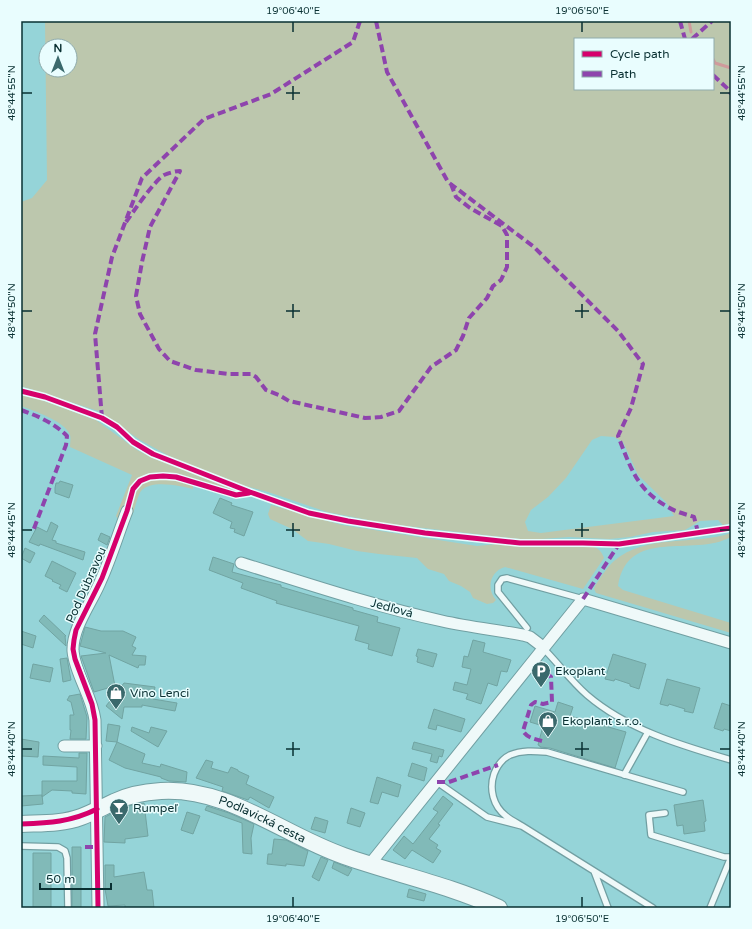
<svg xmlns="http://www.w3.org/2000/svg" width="752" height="929" font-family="'Varela Round',sans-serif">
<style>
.green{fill:#bcc7ad;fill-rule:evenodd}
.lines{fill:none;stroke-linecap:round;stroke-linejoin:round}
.stream{stroke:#cf9b9c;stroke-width:3}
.building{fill:#81bab8;stroke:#71a4a2}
.service-casing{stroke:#719fa2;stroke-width:8}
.minor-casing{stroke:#719fa2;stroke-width:13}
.secondary-casing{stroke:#719fa2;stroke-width:18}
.service{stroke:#eff9f9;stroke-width:5.5}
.minor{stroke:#eff9f9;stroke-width:11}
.secondary{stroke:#eff9f9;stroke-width:16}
.quiet{stroke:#8e44ad;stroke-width:4;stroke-dasharray:8 4;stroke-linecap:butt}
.cycleway-casing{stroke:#e9fdfe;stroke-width:8}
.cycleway{stroke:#d6006c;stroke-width:5}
.ticks{fill:none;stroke:#093032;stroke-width:1.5}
.labels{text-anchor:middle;stroke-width:3;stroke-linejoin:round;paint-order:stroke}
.street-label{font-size:12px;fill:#093032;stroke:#e9fdfe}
.poi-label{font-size:12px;fill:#093032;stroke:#e9fdfe;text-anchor:start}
.neatline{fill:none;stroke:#093032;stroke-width:1.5}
.ticks-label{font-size:10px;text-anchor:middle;fill:#093032}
</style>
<rect width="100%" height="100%" fill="#95d4d8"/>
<path class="green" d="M45,21H731V523L723,525L718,520L700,521L685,530L653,532L630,537L609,539L569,537L528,540L380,523L368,520L327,512L268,492L230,482L171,457L140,440L98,411L21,386V202L32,198L47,180ZM575,39H713V89H575ZM46,46H70V70H46ZM601,436L614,437L623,442L638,475L666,502L674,516L541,533L528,531L525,522L531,510L548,497L566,478L592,440Z
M21,395L39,399L96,420L137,450L155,459L221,483L236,491L235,493C213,486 157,464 137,480C129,486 125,507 121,517L118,519L116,516L132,475L70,447C70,444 71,438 70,435C65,421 34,411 21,406Z
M151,480H175L193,486V489C181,486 151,479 141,491C137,497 135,509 132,516H128L137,489L143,483Z
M271,505L342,525L477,546L497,544L546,546H590C598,548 601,550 604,558L583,589L505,567C490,571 486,589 496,600L493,603L487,604L473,598L470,592L461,586L449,581L444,574L428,569L417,558L379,554L357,551L329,544L308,541L292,529L270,519L268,514Z
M731,533V537C692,558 628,526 618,586L623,590L731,623V633L596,593L594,589L595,586C601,577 607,567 614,561C647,533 693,546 731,533Z"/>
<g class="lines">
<path class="stream" d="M689,21L691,32
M713,59L715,63L731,68"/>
</g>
<path class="building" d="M60,481L73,485L69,498L55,493V488L56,483H59Z
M220,498L232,503L231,505L253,512L244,536L234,532L235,529L230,528L232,522L213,513Z
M51,522L58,526L52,540L56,541V543L85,552L83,560L40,544L39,546L29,542L37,527L47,532Z
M101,533L110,537L107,545L98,540Z
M25,548L35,553L30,563L21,558Z
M213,557L234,564L232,572L269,582L281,585V587L353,608V610L378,617L377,622L400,628L392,656L368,649L369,644L355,640L359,626L276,603L277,601L241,588L243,583L209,570Z
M52,561L76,573L67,592L59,588L61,585L52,581L53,580L45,576Z
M44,615L66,636H65L66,646L39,621Z
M85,627L101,631H123L136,637L132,646L136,648L132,655L146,656L145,665H139L138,668L109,655L115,686L94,692L81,656L106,653L80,646Z
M21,631L36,636L33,648L21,644Z
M473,640L485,643L483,652L511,660L507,672L501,671L497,686L488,683L481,704L466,699L468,694L453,690L455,682L467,685L471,669L462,667L464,656L468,657Z
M418,649L437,654L433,667L417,662L418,657L416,656Z
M613,654L646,664L639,689L630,686V684L615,679L614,681L605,679Z
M67,658L71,680L63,682L60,659Z
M33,664L53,668L50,682L30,678Z
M667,679L700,688L693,713L684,711L685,709L669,704L668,706L660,704Z
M124,683L155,687L153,699L177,703L175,711L142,705V707H124L122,719L106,706Z
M80,694L87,717L86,739H70L71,730H70V715H74L71,702L67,700L69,697V696Z
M558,702L573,707L570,716L626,732L615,768L550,748L540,747V746L538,745L543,726L530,722L535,706L555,712Z
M722,703L731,706V731L724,729L723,731L714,728Z
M434,709L465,719L461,732L437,725L436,730L428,728Z
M108,724L120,726L117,742L106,741Z
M132,727L149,733L151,727L167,731L158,747L131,731Z
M21,739L39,742L38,757L21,756Z
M117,742L145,754L142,763L160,767L161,764L187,772L186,782L169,781L161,778V777L125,768L109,760Z
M414,742L444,750L442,757L439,756L437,763L430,761L432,754L412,749Z
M79,753H87L86,794L72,793V791L52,790L42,797V781H77V767L43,765V756L79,758Z
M206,760L213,762L211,768L228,773L231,767L238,770V771L249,776L246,784L274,797L269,808L250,797L248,800L222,791L223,787L196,778Z
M412,763L427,768L424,781L408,776Z
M377,777L401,785L398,797L382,792L378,804L370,802Z
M42,795L43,804L21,806V796Z
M443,796L453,804L438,824L440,825L429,839L438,845L436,848L441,851L433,863L412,850L405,859L393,850L404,836L413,844L438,812L433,809Z
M703,800L706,821L704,822L705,831L684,834L683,825L677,826L674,805Z
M144,803L148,836L125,839V843L104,842L105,817L113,813H120V810L128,806Z
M207,806L229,813L254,824L251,838L252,854L243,853L242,823L205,810Z
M351,808L365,813L360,827L347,823Z
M187,812L200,816L193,834L181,830Z
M315,817L328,821L325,833L311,829Z
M274,839L286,840L308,851L304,866L286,864V866L267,864L268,854H272Z
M72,847H81V908H72Z
M33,853H51V908H33Z
M321,857L328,860L319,881L312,877Z
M334,862L352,869L348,876L332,868Z
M105,865H114V877L144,872L147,890H152L154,908H125V905L108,906L105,889Z
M409,889L426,894L424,901L407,897Z"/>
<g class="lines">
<defs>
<path id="service" d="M527,628L498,592V585L502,579L507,578L583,599
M543,648C558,663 571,681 587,695C628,730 680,745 731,760
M624,775L648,732
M437,782L487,817L522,826L594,871L608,908
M665,813L649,815L651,835L724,857H731
M522,826C517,823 511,820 506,816C493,806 489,789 494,774C497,766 502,759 510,755C522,750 534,751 547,752L683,792
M21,846L58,847L65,851L67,858L68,908
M594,871L653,908
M710,908L731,857"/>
<path id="minor" d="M241,563C308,584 374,606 442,621C469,627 496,630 523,635L530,637L543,647
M64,746H96
M370,864L583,599L731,643
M98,908L95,720C92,696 75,674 73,651C72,627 93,601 101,580C111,558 118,534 127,511"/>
<g id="secondary">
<path id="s1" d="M21,824C41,823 62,824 81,817C92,813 103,807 114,802C128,795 145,792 161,791C228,787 283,835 344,856C395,874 449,885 499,908"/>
</g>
</defs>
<use href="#service" class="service-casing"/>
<use href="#minor" class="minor-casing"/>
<use href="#secondary" class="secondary-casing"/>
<use href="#service" class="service"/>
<use href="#minor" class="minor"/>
<use href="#secondary" class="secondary"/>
<path class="quiet" d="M376,21L387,72L448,182L534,247L618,331L643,364L631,408L618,436C631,468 636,489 668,507C676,512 685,514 694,517L698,532
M680,21L685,39
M692,39L712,21
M713,75L728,89L731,94
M126,222C133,212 155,180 164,175C169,173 175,171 180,171L150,227L142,262L136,296L140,314L159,349L170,361L196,370L229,374H251L256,377L266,390L279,395L289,401L365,418L381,417L399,411L431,367L456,350L463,336L469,318L487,298L493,286L501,280L507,267V235L502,226L470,208L456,197L451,184
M21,410C38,416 54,423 67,436L66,445L33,531
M102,418L95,334L112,257L142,178L204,119L271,94L353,42L360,21
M583,599L619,544
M542,741C535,739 527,738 523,731L531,705L535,702L543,704L552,702L551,677L545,671
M437,782H449L498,765
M85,847H97"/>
<defs>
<path id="cycleway" d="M21,391L45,397L102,418L117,427L133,442L153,454L194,470L250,492L309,513L348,521L425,533L520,543H583L619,544L731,528
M21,824C49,823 71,822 97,809
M98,908L95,720L92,704L75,659L73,649L74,640L76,630L102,578L127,511L133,489L140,481L150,477L163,476L176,477L236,495L249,493"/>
</defs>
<use href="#cycleway" class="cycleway-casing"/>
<use href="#cycleway" class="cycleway"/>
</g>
<path class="ticks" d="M293,22V32M582,22V32M293,86V100M22,93H32M286,93H300M720,93H730M293,304V318M582,304V318M22,311H32M286,311H300M575,311H589M720,311H730M293,523V537M582,523V537M22,530H32M286,530H300M575,530H589M720,530H730M293,742V756M582,742V756M22,749H32M286,749H300M575,749H589M720,749H730M293,897V907M582,897V907"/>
<defs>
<symbol id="parking-pin" viewBox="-11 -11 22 30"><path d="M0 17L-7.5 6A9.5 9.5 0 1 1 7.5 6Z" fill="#3a696c" stroke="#e9fdfe"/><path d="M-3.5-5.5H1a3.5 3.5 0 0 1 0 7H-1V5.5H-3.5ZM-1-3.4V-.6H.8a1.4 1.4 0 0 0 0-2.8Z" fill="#fff"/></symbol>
<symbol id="shop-pin" viewBox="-11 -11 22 30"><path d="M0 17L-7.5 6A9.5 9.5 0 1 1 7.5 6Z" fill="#3a696c" stroke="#e9fdfe"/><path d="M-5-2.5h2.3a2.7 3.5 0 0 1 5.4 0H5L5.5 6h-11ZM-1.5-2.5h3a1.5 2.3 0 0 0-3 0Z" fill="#fff"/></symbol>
<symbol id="bar-pin" viewBox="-11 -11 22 30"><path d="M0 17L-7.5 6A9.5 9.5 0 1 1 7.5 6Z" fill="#3a696c" stroke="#e9fdfe"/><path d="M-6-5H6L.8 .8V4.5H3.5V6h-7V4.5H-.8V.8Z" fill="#fff"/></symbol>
</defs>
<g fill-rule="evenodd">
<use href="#parking-pin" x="530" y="660" width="22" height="30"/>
<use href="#shop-pin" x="105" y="682" width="22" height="30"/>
<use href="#shop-pin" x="537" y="710" width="22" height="30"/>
<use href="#bar-pin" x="108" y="797" width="22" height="30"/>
</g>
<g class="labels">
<g class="street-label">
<text transform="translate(86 585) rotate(-66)" y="4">Pod Dúbravou</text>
<text transform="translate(392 608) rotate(15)" y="4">Jedľová</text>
<text dy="4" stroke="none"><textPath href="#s1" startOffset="252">Podlavická cesta</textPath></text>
</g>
<g class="poi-label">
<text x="555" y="675">Ekoplant</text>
<text x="130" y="697">Víno Lenci</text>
<text x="562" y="725">Ekoplant s.r.o.</text>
<text x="133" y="812">Rumpeľ</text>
</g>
</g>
<rect width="752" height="929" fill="none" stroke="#e9fdfe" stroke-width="44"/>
<rect x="574" y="38" width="140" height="52" fill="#e9fdfe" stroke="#8fabac"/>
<rect x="582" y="51" width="20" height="6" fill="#d6006c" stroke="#8fabac"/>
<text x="610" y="58" font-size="12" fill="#093032">Cycle path</text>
<rect x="582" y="71" width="20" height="6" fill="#8e44ad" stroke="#8fabac"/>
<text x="610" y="78" font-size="12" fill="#093032">Path</text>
<g transform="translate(58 58)"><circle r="19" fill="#e9fdfe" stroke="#8fabac"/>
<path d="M0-3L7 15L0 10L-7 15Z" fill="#3a696c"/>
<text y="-6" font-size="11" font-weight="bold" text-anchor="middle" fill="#093032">N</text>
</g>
<path d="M40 883v6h71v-6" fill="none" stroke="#093032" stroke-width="2"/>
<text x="46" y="883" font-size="12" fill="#093032" stroke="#e9fdfe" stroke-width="3" paint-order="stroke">50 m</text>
<rect x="22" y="22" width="708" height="885" class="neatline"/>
<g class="ticks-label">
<text x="293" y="14">19°06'40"E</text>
<text x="582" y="14">19°06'50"E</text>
<text transform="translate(11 93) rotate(-90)" y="4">48°44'55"N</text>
<text transform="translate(741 93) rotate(-90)" y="4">48°44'55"N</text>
<text transform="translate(11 311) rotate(-90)" y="4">48°44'50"N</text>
<text transform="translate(741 311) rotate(-90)" y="4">48°44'50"N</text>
<text transform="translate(11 530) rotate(-90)" y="4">48°44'45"N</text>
<text transform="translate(741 530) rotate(-90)" y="4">48°44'45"N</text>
<text transform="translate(11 749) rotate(-90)" y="4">48°44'40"N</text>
<text transform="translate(741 749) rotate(-90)" y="4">48°44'40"N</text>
<text x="293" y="922">19°06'40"E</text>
<text x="582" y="922">19°06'50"E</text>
</g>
</svg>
